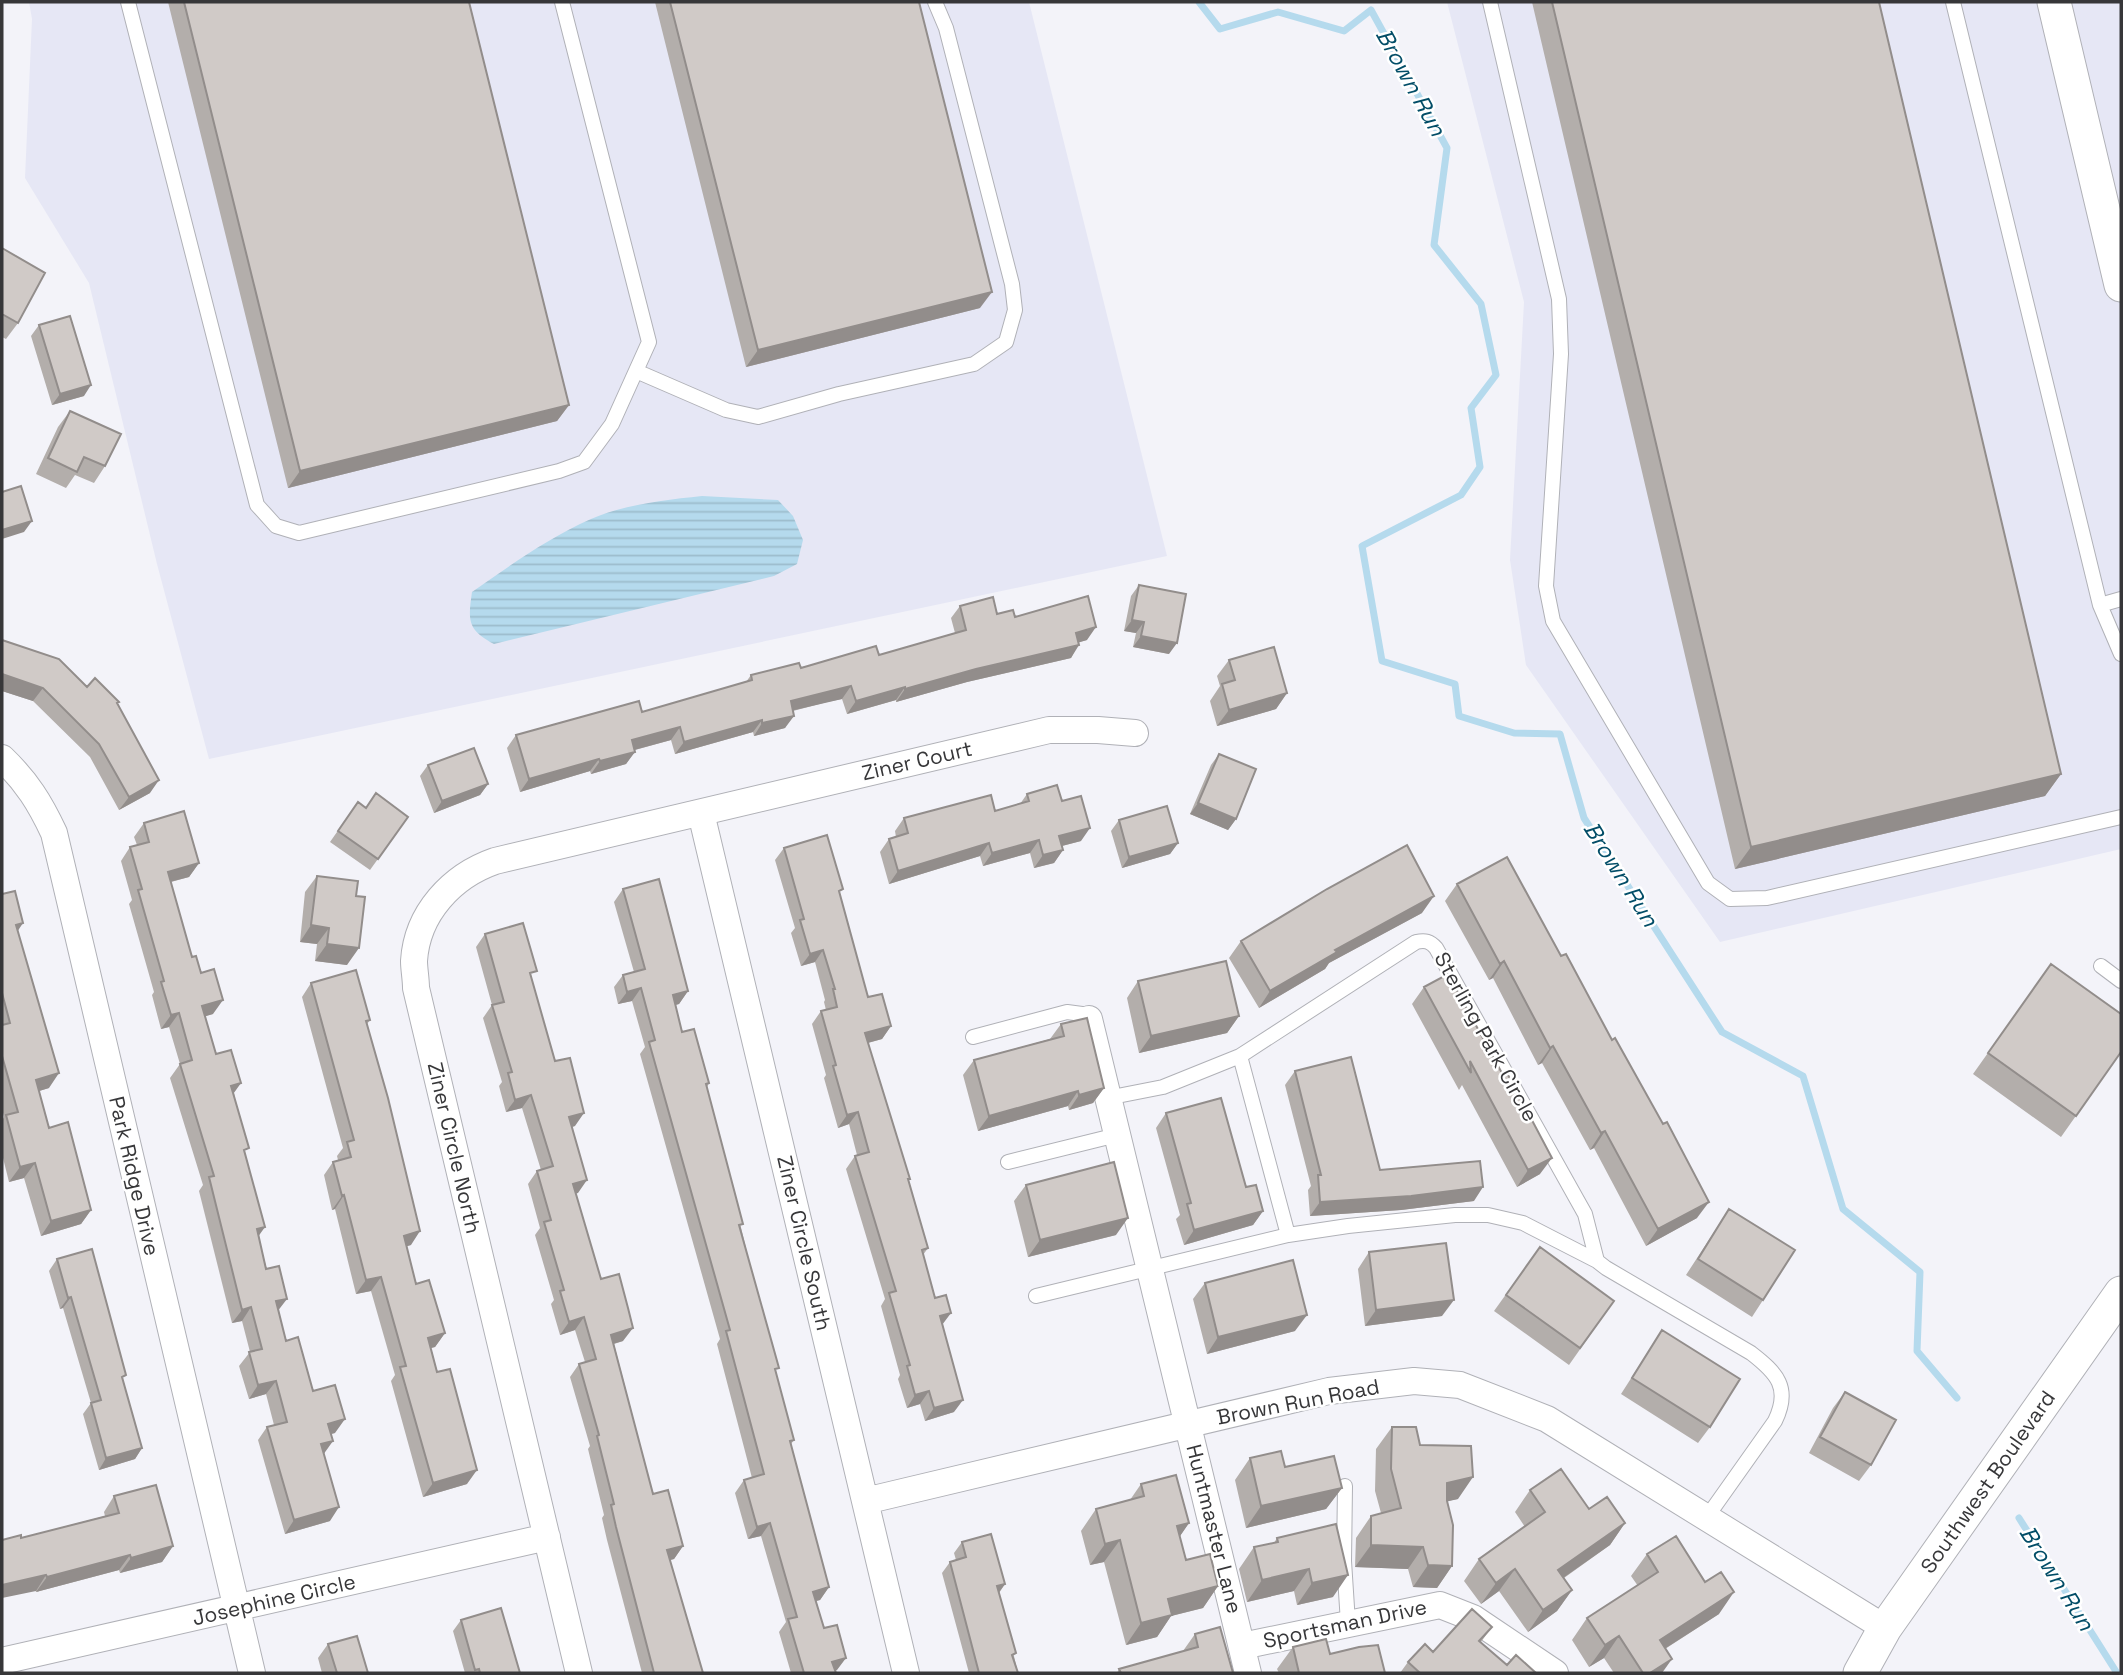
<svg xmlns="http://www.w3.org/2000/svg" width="2123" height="1675" font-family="'Space Grotesk',sans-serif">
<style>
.built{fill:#e6e7f5}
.water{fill:url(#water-rules)}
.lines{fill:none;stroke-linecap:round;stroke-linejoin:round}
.stream{stroke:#b5daed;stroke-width:7}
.service-casing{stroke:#b0b1b7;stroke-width:16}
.minor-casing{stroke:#b0b1b7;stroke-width:28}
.tertiary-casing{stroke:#b0b1b7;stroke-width:35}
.service{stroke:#fff;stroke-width:14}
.minor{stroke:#fff;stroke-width:26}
.tertiary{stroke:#fff;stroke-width:33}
.wall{fill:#b3aeab}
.shaded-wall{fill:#928d8b}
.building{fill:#d0cac7;stroke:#928d8b;stroke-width:2}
.labels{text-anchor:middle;stroke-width:5;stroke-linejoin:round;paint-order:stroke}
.street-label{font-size:21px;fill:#373739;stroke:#fff}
.water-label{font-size:23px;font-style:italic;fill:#024d67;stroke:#fff}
</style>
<defs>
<pattern id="water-rules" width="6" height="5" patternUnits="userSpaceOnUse" patternTransform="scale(1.75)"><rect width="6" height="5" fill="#b5daed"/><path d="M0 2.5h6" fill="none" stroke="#9cbccc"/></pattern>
</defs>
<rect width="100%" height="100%" fill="#f3f3f9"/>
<path class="built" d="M29,2H1029L1167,556L209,759L157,564L89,283L25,178L32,19Z
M1447,2H2121V849L1720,942L1526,665L1510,560L1524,302Z"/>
<path class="water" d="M702,496L778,500L793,516L803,540L797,564L774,576L494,644C467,630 468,620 472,592C511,565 548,538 591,519C626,504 665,500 702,496Z"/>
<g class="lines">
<path class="stream" d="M1199,2L1220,29L1278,12L1344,31L1371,10L1447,148L1434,245L1481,304L1496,375L1471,408L1480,467L1461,495L1362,546L1382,661L1455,684L1459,716L1514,733L1560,734L1584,818L1722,1032L1803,1076L1843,1209L1920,1272L1917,1351L1957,1398
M2019,1518L2117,1673"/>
<defs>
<path id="service" d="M128,2L257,505L276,526L299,533L559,471L584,462L612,424L649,342L562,2
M1490,2L1559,299L1561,354L1546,586L1553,621L1708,883L1730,899L1767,898L2121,817
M1953,2L2100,605L2121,654
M636,371L726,410L758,417L839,394L974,364L1006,342L1015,310L1012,284L946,28L935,2
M2100,605L2121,599
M2101,966L2121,981
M973,1037L1067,1012L1082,1014L1089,1019
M1240,1056L1288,1235
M1107,1098L1163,1087L1240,1056L1416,942C1425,940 1430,941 1436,948L1585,1214L1597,1261L1606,1268L1751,1353C1777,1373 1791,1388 1775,1421L1707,1517
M1008,1162L1117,1135
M1036,1296L1288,1235L1348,1226L1455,1215H1488L1523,1223L1597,1261
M1345,1486L1344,1561L1348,1623"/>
<path id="minor" d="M2,758C27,782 40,803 54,833L252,1673
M701,813L906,1673
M1089,1019L1248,1673
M865,1501L1329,1391L1414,1381L1460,1385L1547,1419L1885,1628
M1242,1646L1440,1605L1473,1618L1555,1673
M2,1661L547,1537
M579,1673L416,988C416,979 414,969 414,961C417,913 452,876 495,861L1049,730H1098L1135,733"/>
<path id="tertiary" d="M2054,2L2121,285
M1860,1673L1885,1628L2121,1293"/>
</defs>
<use href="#service" class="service-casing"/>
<use href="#minor" class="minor-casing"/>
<use href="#tertiary" class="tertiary-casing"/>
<use href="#service" class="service"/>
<use href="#minor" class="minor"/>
<use href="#tertiary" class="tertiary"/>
</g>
<path class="wall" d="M168,2H469L569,405L557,421L288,488Z
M655,2H919L980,308L746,367Z
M1532,2H1879L2061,774L2045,796L1735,869Z
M2,248L18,323L6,339L2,337Z
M39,325L84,396L52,405L31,336Z
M70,411L105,466L94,483L75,475L66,488L36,474L58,427Z
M1139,585L1169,654L1133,647L1136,633L1124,631L1131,596Z
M960,606L1015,617L1087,640L1079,642L1071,658L967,682L896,702V700L847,714L842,699L827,702L793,711L785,728L754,736L753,732L675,754L671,740L635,750L626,764L591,774L590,771L520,792L507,748L516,735L642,712L746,682L751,675L879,655L955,633L951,618Z
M2,640L118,704L150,793L119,810L90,757L33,701L2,691Z
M1229,660L1287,693L1276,709L1217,726L1210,701L1220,686L1217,676Z
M1219,754L1236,819L1228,830L1190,814L1211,765Z
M428,765L488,784L480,795L434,813L420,776Z
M1027,794L1062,801L1081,841L1062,846L1063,850L1054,863L1034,868L1030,853L983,866L980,856L889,884L880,852L889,839L896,837L895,831L904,818L995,811L1020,804Z
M358,802L366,808L408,817L370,870L330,842Z
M1119,820L1178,843L1170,854L1122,868L1111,831Z
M144,823L199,863L189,877L171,882L192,957L213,1014L205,1016L216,1054L234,1093L245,1154L258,1236L286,1341L335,1433L331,1434L324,1454L330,1521L285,1534L258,1440L267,1427L274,1425L266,1394L249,1399L239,1366L250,1352L242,1321L232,1323L199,1191L203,1185L170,1078L180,1064L169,1027L161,1029L152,995L154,992L129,904L132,900L121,861L130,847L137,845L134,837Z
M784,848L840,894L868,997L891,1026L882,1039L868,1043L910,1179L908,1181L928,1248L923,1255L943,1325L954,1412L925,1421L920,1404L907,1408L898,1379L900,1375L881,1306L885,1299L846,1169L855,1156L857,1155L849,1124L838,1128L824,1078L826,1075L812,1024L821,1011L826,1010L824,1002L825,1000L815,962L801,966L791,933L795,928L775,860Z
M317,876L356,896L347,965L315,961L317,944L300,942L305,892Z
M1457,884L1697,1218L1646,1246L1594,1148L1590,1150L1542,1063L1538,1065L1493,978L1489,980L1445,901Z
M623,889L688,991L679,1004L675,1005L682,1032L709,1083L707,1087L776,1372L794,1440L791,1444L829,1587L820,1600L816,1601L837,1670L835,1671L836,1673H791L779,1632L786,1622L761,1536L748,1539L735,1493L744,1480L752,1478L717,1344L720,1339L640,1054L645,1047L632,1001L618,1004L614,987L623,975L634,972L614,902Z
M2,894L18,931L49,1088L39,1091L49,1128L91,1210L81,1224L41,1236L24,1178L9,1182L2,1154V1121L4,1117L2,1108Z
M1422,913L1329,963L1325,969L1259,1008L1229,958L1241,941Z
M485,934L532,979L555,1061L575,1126L572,1127L578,1193H576L601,1279L623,1341L614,1344L653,1494L683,1546L674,1559L670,1560L703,1673H642L607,1540L602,1518L604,1515L588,1449L590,1446L570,1377L579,1364L585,1362L575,1330L560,1335L551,1304L554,1300L535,1235L540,1228L528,1184L537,1171L541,1170L522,1108L506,1112L499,1086L502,1082L483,1018L492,1005L476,947Z
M2051,964L2121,1052L2061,1137L1973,1074Z
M1138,981L1239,1016L1227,1033L1139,1053L1127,998Z
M311,983L370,1020L367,1024L411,1245L406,1246L416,1284L445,1333L435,1347L431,1348L467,1484L423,1497L391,1381L395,1375L371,1291L356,1294L335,1209L332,1210L324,1175L333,1162L338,1160L337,1156L343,1148L302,997Z
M1424,987L1540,1174L1517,1187L1462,1085L1459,1090L1412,1004Z
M1061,1024L1104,1088L1093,1103L1069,1110L1068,1106L978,1131L963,1075L974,1060L1050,1039Z
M1295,1071L1380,1170L1474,1201L1401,1210L1310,1216L1308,1190L1311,1186L1285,1085Z
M1166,1113L1246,1187L1263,1211L1253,1225L1184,1245L1176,1219L1180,1215L1156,1128Z
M1026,1185L1116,1235L1028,1257L1014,1201Z
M1729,1209L1763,1300L1752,1317L1686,1275Z
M1540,1247L1614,1301L1569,1365L1494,1311Z
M1369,1252L1442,1316L1365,1326L1358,1269Z
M57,1259L123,1380L142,1448L135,1459L99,1470L83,1414L91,1403L63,1308L60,1309L49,1271Z
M1205,1283L1295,1331L1207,1354L1193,1299Z
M1662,1330L1710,1427L1698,1443L1621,1394Z
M1845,1392L1871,1465L1859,1481L1809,1453L1833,1408Z
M1392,1427L1420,1445L1458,1499L1447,1501L1452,1566L1437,1588L1413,1587L1408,1569L1355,1567L1356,1538L1371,1516L1381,1513L1375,1491L1376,1449Z
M1250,1458L1342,1488L1326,1509L1246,1528L1235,1480Z
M1141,1484L1189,1523L1179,1537L1186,1560L1218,1586L1203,1608L1171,1616L1157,1637L1126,1645L1104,1562L1090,1565L1081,1531L1096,1509L1130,1500Z
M1530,1490L1589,1509L1625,1523L1610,1545L1564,1578L1572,1590L1557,1611L1528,1632L1499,1591L1481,1604L1464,1581L1479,1559L1525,1527L1515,1512Z
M114,1496L173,1546L162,1562L120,1573L119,1570L36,1592L21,1538L105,1516L104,1512Z
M1336,1524L1333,1597L1297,1605L1294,1591L1247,1602L1239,1569L1254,1547L1274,1543L1277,1538Z
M962,1542L1005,1584L999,1593L1018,1673H969L942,1573L950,1562L956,1560L954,1553Z
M1647,1554L1719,1614L1665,1649L1662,1673H1614L1604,1658L1589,1667L1572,1640L1587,1618L1638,1586L1631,1576Z
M461,1620L520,1673H465L453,1631Z
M1492,1627L1481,1642L1507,1665L1536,1673H1400L1408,1662Z
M1195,1634L1233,1673H1117L1119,1669L1183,1651Z
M328,1644L368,1673H322L318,1658Z
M1293,1647L1330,1654L1385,1673H1279L1277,1669Z"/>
<path class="shaded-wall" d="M992,292L980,308L746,367L758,350Z
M91,385L84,396L52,405L60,394Z
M569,405L557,421L288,488L300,471Z
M32,521L24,532L2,539V530Z
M1132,620L1144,622L1136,633L1124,631Z
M1096,627L1087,640L1067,646L1076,633Z
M1141,636L1177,643L1169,654L1133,647Z
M1079,645L1071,658L967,682L896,702L905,689L976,669Z
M2,674L43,688L33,701L2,691Z
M851,686L842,699L782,713L791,701Z
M905,687L896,700L847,714L856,701Z
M1287,693L1276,709L1217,726L1229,710Z
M794,716L785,728L754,736L762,723Z
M762,720L753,732L675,754L684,742Z
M680,727L671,740L623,753L632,740Z
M635,752L626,764L591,774L600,761Z
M599,759L590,771L520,792L529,779Z
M2061,774L2045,796L1735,869L1751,847Z
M159,780L150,793L119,810L129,797Z
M488,784L480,795L434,813L442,801Z
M1198,803L1236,819L1228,830L1190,814Z
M1090,828L1081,841L1050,849L1059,836Z
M1039,840L1030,853L983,866L992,853Z
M989,843L980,856L889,884L898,871Z
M1178,843L1170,854L1122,868L1129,857Z
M1063,850L1054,863L1034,868L1043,855Z
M199,863L189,877L158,885L168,872Z
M1434,896L1422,913L1329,963L1325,969L1259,1008L1270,991L1335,950Z
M23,923L13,938L16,925Z
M311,925L329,928L317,944L300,942Z
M327,944L359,948L347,965L315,961Z
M823,950L815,962L801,966L810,954Z
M1504,961L1493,978L1489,980L1500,964Z
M641,988L632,1001L618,1004L627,992Z
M688,991L679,1004L664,1008L673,995Z
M223,1000L213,1014L193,1020L202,1006Z
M179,1013L169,1027L161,1029L171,1015Z
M1239,1016L1227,1033L1139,1053L1151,1036Z
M891,1026L882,1039L856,1046L865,1033Z
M1553,1046L1542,1063L1538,1065L1550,1048Z
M59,1073L49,1088L26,1095L36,1080Z
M241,1083L231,1097V1086Z
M1104,1088L1093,1103L1069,1110L1079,1095Z
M1078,1091L1068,1106L978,1131L989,1116Z
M531,1095L522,1108L506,1112L515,1100Z
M858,1112L849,1124L838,1128L847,1115Z
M584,1113L575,1126L560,1130L569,1117Z
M1605,1131L1594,1148L1590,1150L1601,1133Z
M1552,1158L1540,1174L1517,1187L1528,1170Z
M35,1163L24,1178L9,1182L20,1167Z
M587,1180L578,1193L564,1197L573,1184Z
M1483,1187L1474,1201L1401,1210L1310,1216L1320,1202Z
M344,1195L335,1209L332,1210L342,1196Z
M1709,1202L1697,1218L1646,1246L1658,1229Z
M91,1210L81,1224L41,1236L51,1221Z
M1263,1211L1253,1225L1184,1245L1194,1230Z
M1128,1218L1116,1235L1028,1257L1040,1240Z
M265,1227L255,1241L257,1229Z
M420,1231L411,1245L394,1250L404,1236Z
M381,1277L371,1291L356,1294L366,1280Z
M71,1297L63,1308L60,1309L68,1298Z
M287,1299L277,1312L276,1301Z
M1454,1300L1442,1316L1365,1326L1376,1310Z
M251,1307L242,1321L232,1323L242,1310Z
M951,1313L942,1325L940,1316Z
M1307,1315L1295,1331L1207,1354L1218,1337Z
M584,1317L575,1330L560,1335L569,1322Z
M633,1328L623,1341L602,1347L611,1335Z
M445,1333L435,1347L418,1351L428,1338Z
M276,1381L266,1394L249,1399L258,1385Z
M929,1391L920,1404L907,1408L915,1395Z
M963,1400L954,1412L925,1421L934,1408Z
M345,1419L335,1433L318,1437L328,1424Z
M333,1441L323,1455L321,1444Z
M142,1448L135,1459L99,1470L106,1458Z
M477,1470L467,1484L423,1497L433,1483Z
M1473,1477L1458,1499L1432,1505L1447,1483Z
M1342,1488L1326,1509L1246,1528L1261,1506Z
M339,1507L330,1521L285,1534L294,1520Z
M770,1523L761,1536L748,1539L757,1527Z
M1189,1523L1174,1545L1177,1526Z
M1625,1523L1610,1545L1543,1592L1558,1570Z
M1120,1540L1104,1562L1090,1565L1105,1544Z
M1371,1545L1423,1547L1408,1569L1355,1567Z
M173,1546L162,1562L120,1573L131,1558Z
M683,1546L674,1559L658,1563L667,1550Z
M130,1555L119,1570L36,1592L47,1577Z
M1428,1565L1452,1566L1437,1588L1413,1587Z
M1309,1569L1294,1591L1247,1602L1262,1580Z
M1515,1569L1499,1591L1481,1604L1496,1583Z
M46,1575L36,1591L2,1598V1585Z
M1348,1575L1333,1597L1297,1605L1312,1583Z
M1005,1584L997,1595V1586Z
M1218,1586L1203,1608L1171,1616L1157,1637L1126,1645L1141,1623L1168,1599Z
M829,1587L820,1600L804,1604L813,1592Z
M1572,1590L1557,1611L1528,1632L1543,1610Z
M1734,1592L1719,1614L1644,1662L1660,1640Z
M1619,1636L1604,1658L1589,1667L1605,1645Z
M846,1658L837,1670L827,1673L832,1662Z
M1672,1659L1662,1673H1650Z"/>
<path class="building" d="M184,2H469L569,405L300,471Z
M670,2H919L992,292L758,350Z
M1552,2H1879L2061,774L1751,847Z
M2,248L45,273L18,323L2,314Z
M70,316L91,385L60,394L39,325Z
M70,411L121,434L105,466L84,457L77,472L48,458Z
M21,486L32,521L2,530V492Z
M1139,585L1186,594L1177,643L1141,636L1144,622L1132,620Z
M1088,596L1096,627L1076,633L1079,645L976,669L905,689V687L856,701L851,686L791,701L794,716L762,723V720L684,742L680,727L632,740L635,752L600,761L599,759L529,779L516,735L639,701L642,712L752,680L751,675L799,663L801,668L876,646L879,655L966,630L960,606L993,597L997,614L1013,610L1015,617Z
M2,640L59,659L87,687L95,678L119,702L117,703L159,780L129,797L99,744L43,688L2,674Z
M1274,647L1287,693L1229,710L1222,684L1235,680L1229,660Z
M474,748L488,784L442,801L428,765Z
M1219,754L1256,769L1236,819L1198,803Z
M1057,785L1062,801L1081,796L1090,828L1059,836L1063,850L1043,855L1039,840L992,853L989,843L898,871L889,839L908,833L904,818L991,795L995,811L1029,801L1027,794Z
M376,793L408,817L378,859L338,831L358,802L366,808Z
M1167,806L1178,843L1129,857L1119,820Z
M184,811L199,863L168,872L192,957L196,956L201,973L214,969L223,1000L202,1006L216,1054L231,1050L241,1083L231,1086L249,1148L244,1150L265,1227L257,1229L266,1269L279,1266L287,1299L276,1301L286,1341L298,1337L313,1391L335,1385L345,1419L328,1424L333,1441L321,1444L339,1507L294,1520L267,1427L287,1422L276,1381L258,1385L249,1352L262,1349L251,1307L242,1310L209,1177L214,1176L180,1064L192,1060L179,1013L171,1015L161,982L164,981L138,890L142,889L130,847L149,842L144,823Z
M827,835L843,889L839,891L868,997L882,994L891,1026L865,1033L910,1179H908L928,1248L922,1250L935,1298L946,1295L951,1313L940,1316L963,1400L934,1408L929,1391L915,1395L907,1366L910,1365L889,1293L896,1291L855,1156L869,1152L858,1112L847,1115L833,1066L836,1065L821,1011L837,1007L833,989H835L823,950L810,954L800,920L804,919L784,848Z
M1407,845L1434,896L1335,950L1337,952L1270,991L1241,941L1327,889Z
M1507,857L1561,956L1566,954L1612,1040L1615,1038L1663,1124L1667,1122L1709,1202L1658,1229L1605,1131L1601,1133L1553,1046L1550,1048L1504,961L1500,964L1457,884Z
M317,876L358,881L356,896L365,897L359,948L327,944L329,928L311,925Z
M659,879L688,991L673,995L682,1032L694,1029L709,1083L706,1084L743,1224L739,1225L779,1368L775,1369L794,1440L790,1441L829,1587L813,1592L824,1628L837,1625L846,1658L832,1662L836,1673H804L788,1619L797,1617L770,1523L757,1527L744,1480L764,1474L726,1331L730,1330L649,1042L655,1040L641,988L627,992L623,975L645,969L623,889Z
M15,891L23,923L16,925L59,1073L36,1080L49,1128L68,1122L91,1210L51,1221L35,1163L20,1167L6,1115L18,1112L2,1056V1025L10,1023L2,993V894Z
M523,923L537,971L530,973L555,1061L570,1058L584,1113L569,1117L587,1180L573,1184L601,1279L619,1274L628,1308L633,1328L611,1335L653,1494L668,1490L683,1546L667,1550L703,1673H654L616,1527L611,1505L614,1504L597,1436L599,1435L579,1364L596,1359L584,1317L569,1322L560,1291L564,1290L544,1222L551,1220L537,1171L553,1166L531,1095L515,1100L508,1073L512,1072L492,1005L504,1002L485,934Z
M1226,961L1239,1016L1151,1036L1138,981Z
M2051,964L2121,1014V1052L2076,1116L1988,1053Z
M356,970L370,1020L366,1021L388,1098L420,1231L404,1236L416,1284L429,1280L445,1333L428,1338L437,1372L450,1369L477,1470L433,1483L400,1367L406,1366L381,1277L366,1280L344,1195L342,1196L333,1162L351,1157L347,1142L354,1140L311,983Z
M1448,974L1503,1075L1507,1073L1552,1158L1528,1170L1470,1061L1471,1073L1424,987Z
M1087,1018L1104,1088L1079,1095L1078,1091L989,1116L974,1060L1064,1036L1061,1024Z
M1351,1057L1380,1170L1480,1161L1483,1187L1411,1196L1320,1202L1318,1175H1321L1295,1071Z
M1221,1098L1246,1187L1256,1185L1263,1211L1194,1230L1187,1204L1191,1203L1166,1113Z
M1114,1162L1128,1218L1040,1240L1026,1185Z
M1729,1209L1795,1250L1763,1300L1698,1259Z
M1446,1243L1454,1300L1376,1310L1369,1252Z
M1540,1247L1614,1301L1580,1348L1506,1295Z
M92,1249L126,1375L122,1377L142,1448L106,1458L91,1403L101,1400L71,1297L68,1298L57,1259Z
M1293,1260L1307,1315L1218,1337L1205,1283Z
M1662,1330L1740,1379L1710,1427L1632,1378Z
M1845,1392L1896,1420L1871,1465L1820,1437Z
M1392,1427H1416L1420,1445L1471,1446L1473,1477L1447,1483V1501L1453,1525L1452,1566L1428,1565L1423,1547L1371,1545V1516L1401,1508L1391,1469Z
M1281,1451L1285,1467L1334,1456L1342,1488L1261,1506L1250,1458Z
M1561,1469L1589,1509L1607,1497L1625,1523L1558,1570L1572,1590L1543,1610L1515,1569L1496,1583L1479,1559L1545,1512L1530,1490Z
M1176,1475L1189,1523L1177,1526L1186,1560L1210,1554L1218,1586L1168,1599L1172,1615L1141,1623L1120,1540L1105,1544L1096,1509L1144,1496L1141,1484Z
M156,1485L173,1546L131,1558L130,1555L47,1577L46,1575L2,1585V1540L21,1535V1538L119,1513L114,1496Z
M1336,1524L1348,1575L1312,1583L1309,1569L1262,1580L1254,1547L1278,1542L1277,1538Z
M991,1534L1005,1584L997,1586L1016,1653L1012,1655L1018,1673H979L950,1562L966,1557L962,1542Z
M1676,1536L1705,1582L1721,1572L1734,1592L1660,1640L1672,1659L1650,1673H1643L1619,1636L1605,1645L1587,1618L1658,1572L1647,1554Z
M501,1608L520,1673H480L479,1669L475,1670L461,1620Z
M1472,1609L1492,1627L1479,1641L1507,1665L1516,1655L1536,1673H1420L1408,1662L1425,1644L1433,1652Z
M1220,1627L1233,1673H1121L1119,1669L1198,1647L1195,1634Z
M357,1636L368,1673H337L328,1644Z
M1326,1639L1330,1654L1359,1647L1378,1645L1385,1673H1299L1293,1647Z"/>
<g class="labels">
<g class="street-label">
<text transform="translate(917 761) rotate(-13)" y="7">Ziner Court</text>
<text transform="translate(1486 1037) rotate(61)" y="7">Sterling Park Circle</text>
<text transform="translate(454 1148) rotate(77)" y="7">Ziner Circle North</text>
<text transform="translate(134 1176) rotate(77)" y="7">Park Ridge Drive</text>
<text transform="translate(804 1243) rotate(77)" y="7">Ziner Circle South</text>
<text transform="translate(1298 1402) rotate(-11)" y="7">Brown Run Road</text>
<text transform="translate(1988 1482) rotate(-55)" y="7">Southwest Boulevard</text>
<text transform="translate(1214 1529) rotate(76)" y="7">Huntmaster Lane</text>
<text transform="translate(274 1600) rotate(-13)" y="7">Josephine Circle</text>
<text transform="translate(1345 1624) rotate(-12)" y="7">Sportsman Drive</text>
</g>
<g class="water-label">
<text transform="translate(1411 82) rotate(61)" y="8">Brown Run</text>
<text transform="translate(1621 874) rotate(58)" y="8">Brown Run</text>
<text transform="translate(2057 1578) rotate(58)" y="8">Brown Run</text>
</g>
</g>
<rect width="2123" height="1675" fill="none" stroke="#373739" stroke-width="7"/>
</svg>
